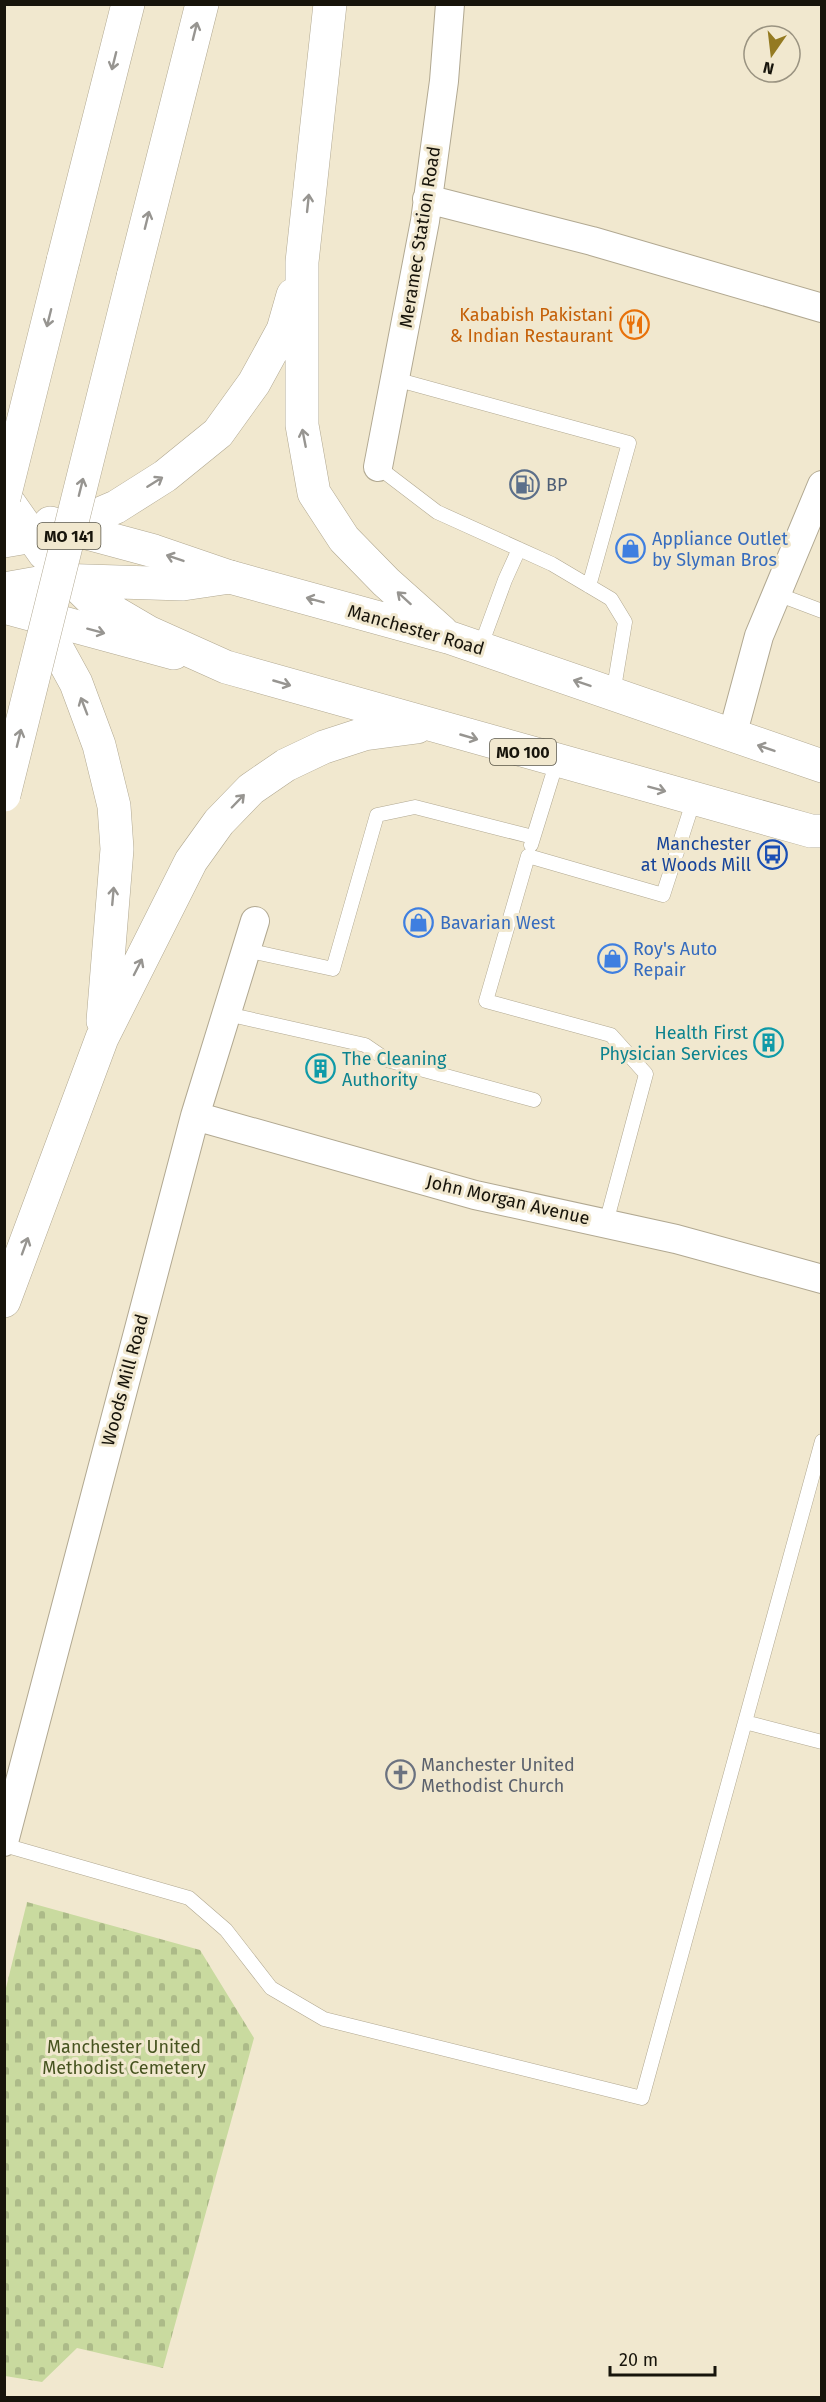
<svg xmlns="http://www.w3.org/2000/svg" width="826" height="2402" font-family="'Fira Sans',sans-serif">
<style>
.cemetery{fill:url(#cemetery-stones)}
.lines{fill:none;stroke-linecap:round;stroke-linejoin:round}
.lane-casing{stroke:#b1a891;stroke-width:15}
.street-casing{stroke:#b1a891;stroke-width:30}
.primary-casing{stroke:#b1a891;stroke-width:34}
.highway-casing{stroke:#b1a891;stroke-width:34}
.lane{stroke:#fff;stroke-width:14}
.street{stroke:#fff;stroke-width:28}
.primary{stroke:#fff;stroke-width:33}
.highway{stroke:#fff;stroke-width:33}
.highway-bridge-casing{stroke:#b1a891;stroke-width:34;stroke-linecap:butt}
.highway-bridge{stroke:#fff;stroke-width:33}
.oneway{stroke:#979591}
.labels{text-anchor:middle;stroke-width:6;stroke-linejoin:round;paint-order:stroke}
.shield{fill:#f1e8cf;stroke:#585446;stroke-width:1.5}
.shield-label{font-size:16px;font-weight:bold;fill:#17140b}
.street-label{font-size:18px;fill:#17140b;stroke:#f1e8cf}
.food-label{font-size:18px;fill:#c56008;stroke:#f1e8cf;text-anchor:end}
.service-label{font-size:18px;fill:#4e5e75;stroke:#f1e8cf;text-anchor:start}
.shop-label{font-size:18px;fill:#366cbe;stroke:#f1e8cf;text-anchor:start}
.transit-label{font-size:18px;fill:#164399;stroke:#f1e8cf;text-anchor:end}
.culture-label{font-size:18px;fill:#0d838f;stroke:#f1e8cf;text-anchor:end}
.worship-label{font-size:18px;fill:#5b616d;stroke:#f1e8cf;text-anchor:start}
.park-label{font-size:18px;fill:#46531f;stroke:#f1e8cf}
</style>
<defs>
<pattern id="cemetery-stones" width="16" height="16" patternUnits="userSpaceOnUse" patternTransform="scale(1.5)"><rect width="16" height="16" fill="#c9da9f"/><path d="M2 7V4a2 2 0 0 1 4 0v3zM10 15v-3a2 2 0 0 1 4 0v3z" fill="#acba88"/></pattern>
</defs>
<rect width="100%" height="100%" fill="#f1e8cf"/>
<path class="cemetery" d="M27,1902L200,1950L254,2038L163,2368L77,2348L42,2382L5,2376V1992Z"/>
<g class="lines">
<defs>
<path id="lane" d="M395,379L629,443L589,586
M378,467L437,512L552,564L611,599L625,622L613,694
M777,594L822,611
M480,648L505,580L519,549
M531,845L557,761
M246,950L333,969L377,815L415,807L533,837
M227,1014L365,1045L387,1060L534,1100
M606,1223L646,1074L611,1035L486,1001L528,856L663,895L694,799
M745,1722L822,1742
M4,1845L189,1898L226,1930L271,1988L324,2019L642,2098L822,1441"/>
<path id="street" d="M427,199L592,241L822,308
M378,467L425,221L444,81L450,4
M732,736L759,636L822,485
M195,1116L475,1195L676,1239L822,1279
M4,1842L195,1116L255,921"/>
<path id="primary" d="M50,523L154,551L230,577
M4,607L174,653"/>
<path id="highway" d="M330,4L302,262V425L314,493L344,539L386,582L442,632
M63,261L128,4
M133,277L202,4
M4,496L44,553L90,598L148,632L226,667L811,831H822
M4,541L57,532L116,507L165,476L218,433L254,383L283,330L293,295
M4,589L55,580L183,584L230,577L448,637L822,766
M36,610L76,683L99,745L114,806L117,849L103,1021
M4,1301L102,1038L191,861L219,822L251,789L286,765L324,747L364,734L417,727"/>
</defs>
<use href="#lane" class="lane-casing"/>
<use href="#street" class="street-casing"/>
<use href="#primary" class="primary-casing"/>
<use href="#highway" class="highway-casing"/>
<use href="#lane" class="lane"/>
<use href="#street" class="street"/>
<use href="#primary" class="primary"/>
<use href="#highway" class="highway"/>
<defs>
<path id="highway-bridge" d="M4,498L63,261
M4,795L133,277"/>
</defs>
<use href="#highway-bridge" class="highway-bridge-casing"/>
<use href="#highway-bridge" class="highway-bridge"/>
</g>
<defs><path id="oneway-shaft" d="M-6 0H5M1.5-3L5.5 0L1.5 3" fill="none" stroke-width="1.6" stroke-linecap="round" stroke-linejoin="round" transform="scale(1.5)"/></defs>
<g class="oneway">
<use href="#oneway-shaft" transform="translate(195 31) rotate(-76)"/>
<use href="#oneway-shaft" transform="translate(114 61) rotate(104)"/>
<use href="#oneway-shaft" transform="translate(308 203) rotate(-84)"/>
<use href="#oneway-shaft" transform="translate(147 220) rotate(-76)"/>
<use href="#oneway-shaft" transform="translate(49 318) rotate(104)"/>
<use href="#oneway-shaft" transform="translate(304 438) rotate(-101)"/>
<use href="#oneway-shaft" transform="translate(155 482) rotate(-32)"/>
<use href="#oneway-shaft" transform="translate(81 487) rotate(-76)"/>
<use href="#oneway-shaft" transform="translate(175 558) rotate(-161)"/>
<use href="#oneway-shaft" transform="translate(404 598) rotate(-138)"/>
<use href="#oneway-shaft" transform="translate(315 600) rotate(-165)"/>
<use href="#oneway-shaft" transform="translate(96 631) rotate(15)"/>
<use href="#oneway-shaft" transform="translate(282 683) rotate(16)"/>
<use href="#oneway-shaft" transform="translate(582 683) rotate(-161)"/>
<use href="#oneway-shaft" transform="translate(84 706) rotate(-111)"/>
<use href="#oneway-shaft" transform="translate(469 737) rotate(16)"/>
<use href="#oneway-shaft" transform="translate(19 738) rotate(-76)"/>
<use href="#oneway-shaft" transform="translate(766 748) rotate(-161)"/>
<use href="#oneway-shaft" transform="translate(657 789) rotate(15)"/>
<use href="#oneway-shaft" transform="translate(238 801) rotate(-46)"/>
<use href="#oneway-shaft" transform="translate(113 896) rotate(-85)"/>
<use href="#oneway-shaft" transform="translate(138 967) rotate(-63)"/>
<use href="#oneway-shaft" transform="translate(25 1246) rotate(-70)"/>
</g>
<defs>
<symbol id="restaurant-ring" viewBox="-11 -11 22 22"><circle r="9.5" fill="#f1e8cf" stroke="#e8710a" stroke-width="1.5"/><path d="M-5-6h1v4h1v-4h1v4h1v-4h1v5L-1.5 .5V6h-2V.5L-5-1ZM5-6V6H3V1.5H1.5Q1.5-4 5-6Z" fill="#e8710a"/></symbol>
<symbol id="fuel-ring" viewBox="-11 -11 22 22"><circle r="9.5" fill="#f1e8cf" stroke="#5c6f8a" stroke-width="1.5"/><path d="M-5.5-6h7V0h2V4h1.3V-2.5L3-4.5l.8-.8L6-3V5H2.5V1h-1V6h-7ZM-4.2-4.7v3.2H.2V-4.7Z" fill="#5c6f8a"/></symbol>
<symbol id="shop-ring" viewBox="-11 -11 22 22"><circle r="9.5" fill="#f1e8cf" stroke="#3f7fe0" stroke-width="1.5"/><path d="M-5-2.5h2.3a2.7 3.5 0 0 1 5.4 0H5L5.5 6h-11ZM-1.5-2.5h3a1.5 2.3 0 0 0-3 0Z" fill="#3f7fe0"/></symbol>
<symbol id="bus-ring" viewBox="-11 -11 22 22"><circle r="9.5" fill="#f1e8cf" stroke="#1a4fb4" stroke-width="1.5"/><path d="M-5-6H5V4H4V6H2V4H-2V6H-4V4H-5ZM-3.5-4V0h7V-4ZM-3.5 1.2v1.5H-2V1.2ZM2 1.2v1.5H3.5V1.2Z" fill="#1a4fb4"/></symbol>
<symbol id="building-ring" viewBox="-11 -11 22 22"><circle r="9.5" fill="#f1e8cf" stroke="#0f9aa8" stroke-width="1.5"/><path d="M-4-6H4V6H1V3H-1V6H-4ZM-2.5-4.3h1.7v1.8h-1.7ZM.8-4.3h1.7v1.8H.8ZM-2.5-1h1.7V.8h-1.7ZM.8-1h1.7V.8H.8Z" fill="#0f9aa8"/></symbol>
<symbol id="church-ring" viewBox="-11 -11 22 22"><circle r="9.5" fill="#f1e8cf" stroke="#6b7280" stroke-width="1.5"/><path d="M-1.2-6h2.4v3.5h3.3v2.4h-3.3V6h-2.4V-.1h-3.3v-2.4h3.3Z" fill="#6b7280"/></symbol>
</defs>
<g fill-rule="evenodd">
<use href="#restaurant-ring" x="618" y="308" width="33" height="33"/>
<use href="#fuel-ring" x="508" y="468" width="33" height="33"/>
<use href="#shop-ring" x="614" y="532" width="33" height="33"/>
<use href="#bus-ring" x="756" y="838" width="33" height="33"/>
<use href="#shop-ring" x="402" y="906" width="33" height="33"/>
<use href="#shop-ring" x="596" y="942" width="33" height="33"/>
<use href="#building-ring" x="752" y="1026" width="33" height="33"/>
<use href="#building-ring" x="304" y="1052" width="33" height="33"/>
<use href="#church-ring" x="384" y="1758" width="33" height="33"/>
</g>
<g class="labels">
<g class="shield">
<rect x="37.5" y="523" width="63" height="26" rx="4.5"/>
<rect x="490" y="739" width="66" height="26" rx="4.5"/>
</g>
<g class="shield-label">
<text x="69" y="542">MO 141</text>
<text x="523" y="758">MO 100</text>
</g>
<g class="street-label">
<text transform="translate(420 237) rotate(-81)" y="6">Meramec Station Road</text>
<text transform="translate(416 630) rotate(16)" y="6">Manchester Road</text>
<text transform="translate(508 1200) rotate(13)" y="6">John Morgan Avenue</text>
<text transform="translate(125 1380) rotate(-75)" y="6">Woods Mill Road</text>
</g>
<g class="food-label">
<text x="613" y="321">Kababish Pakistani<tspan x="613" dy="21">&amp; Indian Restaurant</tspan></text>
</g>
<g class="service-label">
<text x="546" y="491">BP</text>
</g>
<g class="shop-label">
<text x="652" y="545">Appliance Outlet<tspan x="652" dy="21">by Slyman Bros</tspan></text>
<text x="440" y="929">Bavarian West</text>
<text x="633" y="955">Roy's Auto<tspan x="633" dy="21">Repair</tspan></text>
</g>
<g class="transit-label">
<text x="751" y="850">Manchester<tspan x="751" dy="21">at Woods Mill</tspan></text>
</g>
<g class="culture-label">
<text x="748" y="1039">Health First<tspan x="748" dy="21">Physician Services</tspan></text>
<text x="342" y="1065" text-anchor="start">The Cleaning<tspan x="342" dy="21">Authority</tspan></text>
</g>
<g class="worship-label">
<text x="421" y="1771">Manchester United<tspan x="421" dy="21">Methodist Church</tspan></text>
</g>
<g class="park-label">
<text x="124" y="2053">Manchester United<tspan x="124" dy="21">Methodist Cemetery</tspan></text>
</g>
</g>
<rect width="826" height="2402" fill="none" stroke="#17140b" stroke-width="12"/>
<g transform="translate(772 54) rotate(194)"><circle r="28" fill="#f1e8cf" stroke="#9a9381" stroke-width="1.5"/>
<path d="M0-4.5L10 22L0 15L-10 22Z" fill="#947a21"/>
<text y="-9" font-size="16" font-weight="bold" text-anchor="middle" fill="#17140b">N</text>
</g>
<path d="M610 2366v9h105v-9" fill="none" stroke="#17140b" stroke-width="3"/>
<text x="619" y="2366" font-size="18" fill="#17140b" stroke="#f1e8cf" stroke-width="4.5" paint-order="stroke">20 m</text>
</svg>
